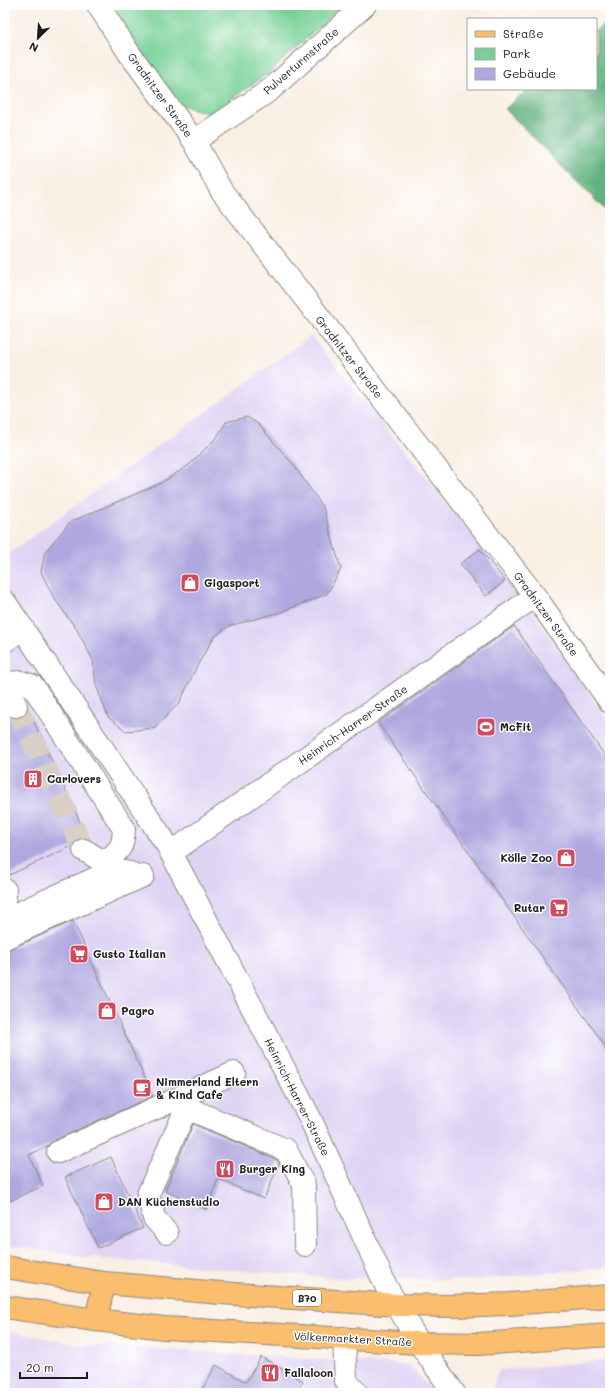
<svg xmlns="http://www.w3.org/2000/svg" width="615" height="1398" font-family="Mali,sans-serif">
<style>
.built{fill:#e0d4f4}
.green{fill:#78d096;stroke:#4a7659}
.forest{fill:#62b27f;stroke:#3f674e}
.building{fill:#afa8e0}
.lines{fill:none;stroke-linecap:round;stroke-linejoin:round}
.minor-tunnel{stroke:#d9cfc5;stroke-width:22;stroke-dasharray:22 11;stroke-linecap:butt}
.minor-casing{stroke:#8b8680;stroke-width:24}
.major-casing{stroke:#8b8680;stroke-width:24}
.minor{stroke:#fff;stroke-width:22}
.major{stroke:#fabe6e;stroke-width:22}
.labels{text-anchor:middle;stroke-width:3;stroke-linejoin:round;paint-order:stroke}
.shield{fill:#fff;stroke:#606060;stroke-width:1}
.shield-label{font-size:10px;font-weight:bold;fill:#1c1c1c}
.street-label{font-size:11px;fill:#1c1c1c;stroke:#fff}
.poi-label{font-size:11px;font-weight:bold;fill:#1c1c1c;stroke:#fff;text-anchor:start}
</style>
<rect width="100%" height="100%" fill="#fff"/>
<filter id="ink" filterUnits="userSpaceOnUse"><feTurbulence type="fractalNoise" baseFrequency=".025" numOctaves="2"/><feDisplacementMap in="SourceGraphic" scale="8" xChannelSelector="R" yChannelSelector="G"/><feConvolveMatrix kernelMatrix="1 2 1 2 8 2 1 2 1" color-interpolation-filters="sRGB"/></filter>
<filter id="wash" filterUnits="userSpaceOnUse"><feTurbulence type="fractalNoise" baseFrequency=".012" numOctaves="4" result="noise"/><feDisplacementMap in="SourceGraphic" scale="16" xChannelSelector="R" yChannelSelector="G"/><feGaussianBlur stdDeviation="0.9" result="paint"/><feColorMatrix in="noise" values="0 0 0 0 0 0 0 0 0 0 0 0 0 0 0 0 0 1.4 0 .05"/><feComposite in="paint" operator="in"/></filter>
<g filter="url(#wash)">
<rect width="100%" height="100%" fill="#faefe3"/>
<path class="built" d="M311,336L517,589L610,724V1267L474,1280L334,1278L92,1258L5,1245V556Z
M5,1331L75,1344L410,1365L433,1393H5Z
M610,1360V1393H491L499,1370Z"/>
<path class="green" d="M107,5H343L271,71L210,114L175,103Z"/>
<path class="forest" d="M610,19V215L505,109L528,89H596V31Z"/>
<g id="blocks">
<path class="building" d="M247,417L258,424L292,463L323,507L341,569L327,594L281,612L229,626L214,637L196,668L180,702L155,728L126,731L108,717L96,685L93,660L77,630L54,598L41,572L45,552L70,522L161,483L189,465L217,437L226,422Z
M480,549L505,581L486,596L460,564Z
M514,626L610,763V1053L378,723Z
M28,709L88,839L84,838L78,839L74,843L72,846L5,877V718L9,716L15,718L21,717L26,713Z
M73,921L153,1096L53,1141L47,1146L29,1155L43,1186L5,1203V950L10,949Z
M193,1124L277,1160L279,1164L264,1199L218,1179L206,1209L165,1191Z
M111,1157L143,1228L98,1248L65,1177Z
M261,1357L303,1381L296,1393H200L216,1365L246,1382Z"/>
</g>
</g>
<g filter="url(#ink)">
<use href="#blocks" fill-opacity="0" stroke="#8b8680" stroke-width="1"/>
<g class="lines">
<path class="minor-tunnel" d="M16,706L84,850"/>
<defs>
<path id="minor" d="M98,5L129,53L194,141L221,190L535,596L610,702
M194,141L270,90L365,5
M5,602L167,845L310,1118L386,1286L419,1343L454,1393
M5,641L23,628
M5,683L21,682L33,686L124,829C123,847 121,848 107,861
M5,689L9,692L16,706
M84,850L97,858L107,861L114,870
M171,853L535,596
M5,890V897
M5,919L114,870L130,873
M5,938L143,876
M58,1152L234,1073
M167,1233L154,1218L148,1194L184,1114L194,1111L286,1150L304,1185L305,1245
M344,1338L346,1381L357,1393"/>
<path id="major" d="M5,1267L104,1283L221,1293L397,1305L452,1306L510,1304L610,1296
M5,1307L96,1320L165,1328L419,1343L478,1344L610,1335
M96,1320L104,1283"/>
</defs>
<use href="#minor" class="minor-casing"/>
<use href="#major" class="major-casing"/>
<use href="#minor" class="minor"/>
<use href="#major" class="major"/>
</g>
</g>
<defs>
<symbol id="shop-square" viewBox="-11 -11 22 22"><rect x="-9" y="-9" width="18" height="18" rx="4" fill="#d1495b" stroke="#fff"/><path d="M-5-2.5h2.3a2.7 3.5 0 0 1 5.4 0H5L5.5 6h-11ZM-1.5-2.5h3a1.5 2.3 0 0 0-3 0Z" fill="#fff"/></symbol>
<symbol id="stadium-square" viewBox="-11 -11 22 22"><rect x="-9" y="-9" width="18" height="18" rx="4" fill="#d1495b" stroke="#fff"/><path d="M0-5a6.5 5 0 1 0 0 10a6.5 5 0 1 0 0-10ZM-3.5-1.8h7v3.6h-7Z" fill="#fff"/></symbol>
<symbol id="building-square" viewBox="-11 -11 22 22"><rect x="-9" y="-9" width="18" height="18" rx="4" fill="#d1495b" stroke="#fff"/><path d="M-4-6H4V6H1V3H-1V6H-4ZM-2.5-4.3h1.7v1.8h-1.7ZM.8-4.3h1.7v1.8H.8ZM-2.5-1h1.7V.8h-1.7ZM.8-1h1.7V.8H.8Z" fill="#fff"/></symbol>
<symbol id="supermarket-square" viewBox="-11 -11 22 22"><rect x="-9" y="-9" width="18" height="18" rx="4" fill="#d1495b" stroke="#fff"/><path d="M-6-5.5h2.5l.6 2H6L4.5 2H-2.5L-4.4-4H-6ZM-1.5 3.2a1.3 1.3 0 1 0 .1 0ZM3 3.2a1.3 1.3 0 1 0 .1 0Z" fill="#fff"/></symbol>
<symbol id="cafe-square" viewBox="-11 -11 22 22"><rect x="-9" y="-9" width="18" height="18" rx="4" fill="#d1495b" stroke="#fff"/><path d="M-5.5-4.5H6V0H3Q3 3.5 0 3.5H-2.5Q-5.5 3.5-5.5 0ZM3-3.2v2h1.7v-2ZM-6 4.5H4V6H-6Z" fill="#fff"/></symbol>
<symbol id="restaurant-square" viewBox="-11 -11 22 22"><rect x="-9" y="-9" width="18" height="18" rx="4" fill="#d1495b" stroke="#fff"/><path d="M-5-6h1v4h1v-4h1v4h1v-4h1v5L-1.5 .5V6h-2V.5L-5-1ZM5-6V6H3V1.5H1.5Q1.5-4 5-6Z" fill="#fff"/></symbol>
</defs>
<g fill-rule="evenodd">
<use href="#shop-square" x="179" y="572" width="22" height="22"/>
<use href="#stadium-square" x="475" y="716" width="22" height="22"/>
<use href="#building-square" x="22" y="768" width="22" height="22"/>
<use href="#shop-square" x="555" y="847" width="22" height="22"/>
<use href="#supermarket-square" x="548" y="897" width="22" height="22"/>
<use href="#supermarket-square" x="68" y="943" width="22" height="22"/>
<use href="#shop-square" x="96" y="1000" width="22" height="22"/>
<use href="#cafe-square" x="131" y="1077" width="22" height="22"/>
<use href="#restaurant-square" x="214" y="1158" width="22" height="22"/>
<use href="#shop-square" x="93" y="1191" width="22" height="22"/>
<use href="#restaurant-square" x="259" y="1362" width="22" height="22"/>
</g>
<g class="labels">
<rect class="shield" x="293" y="1290" width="28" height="16" rx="3"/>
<g class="shield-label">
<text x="307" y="1302">B70</text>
</g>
<g class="street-label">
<text transform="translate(301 61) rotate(-41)" y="4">Pulverturmstraße</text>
<text transform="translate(160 95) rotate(54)" y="4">Gradnitzer Straße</text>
<text transform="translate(349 357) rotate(52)" y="4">Gradnitzer Straße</text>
<text transform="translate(546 614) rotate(54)" y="4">Gradnitzer Straße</text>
<text transform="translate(353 725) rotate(-35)" y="4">Heinrich-Harrer-Straße</text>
<text transform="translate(297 1097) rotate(63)" y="4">Heinrich-Harrer-Straße</text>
<text transform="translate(353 1339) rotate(3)" y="4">Völkermarkter Straße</text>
</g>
<g class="poi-label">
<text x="204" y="587">Gigasport</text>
<text x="500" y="731">McFit</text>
<text x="47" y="783">Carlovers</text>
<text x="552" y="862" text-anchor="end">Kölle Zoo</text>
<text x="545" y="912" text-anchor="end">Rutar</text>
<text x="93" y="958">Gusto Italian</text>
<text x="121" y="1015">Pagro</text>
<text x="156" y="1086">Nimmerland Eltern<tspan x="156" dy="13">&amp; Kind Cafe</tspan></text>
<text x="239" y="1173">Burger King</text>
<text x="118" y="1206">DAN Küchenstudio</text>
<text x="284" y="1377">Fallaloon</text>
</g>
</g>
<rect width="615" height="1398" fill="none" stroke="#fff" stroke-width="20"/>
<rect x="467" y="18" width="130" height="72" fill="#ffffff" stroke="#a4a4a4"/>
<rect x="475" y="31" width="20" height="6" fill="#fabe6e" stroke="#a4a4a4"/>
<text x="503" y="38" font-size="12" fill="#1c1c1c">Straße</text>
<rect x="475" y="48" width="20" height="12" fill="#78d096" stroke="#a4a4a4"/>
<text x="503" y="58" font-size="12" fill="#1c1c1c">Park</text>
<rect x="475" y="68" width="20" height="12" fill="#afa8e0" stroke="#a4a4a4"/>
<text x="503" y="78" font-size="12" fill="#1c1c1c">Gebäude</text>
<g transform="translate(38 38) rotate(205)" stroke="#ffffff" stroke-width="3" paint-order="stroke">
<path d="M0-3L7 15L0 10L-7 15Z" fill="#1c1c1c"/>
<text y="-6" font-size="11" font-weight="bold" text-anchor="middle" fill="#1c1c1c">N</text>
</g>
<path d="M20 1372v6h67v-6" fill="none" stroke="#1c1c1c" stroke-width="2"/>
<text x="26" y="1372" font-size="12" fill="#1c1c1c" stroke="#ffffff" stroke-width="3" paint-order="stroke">20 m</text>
</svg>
